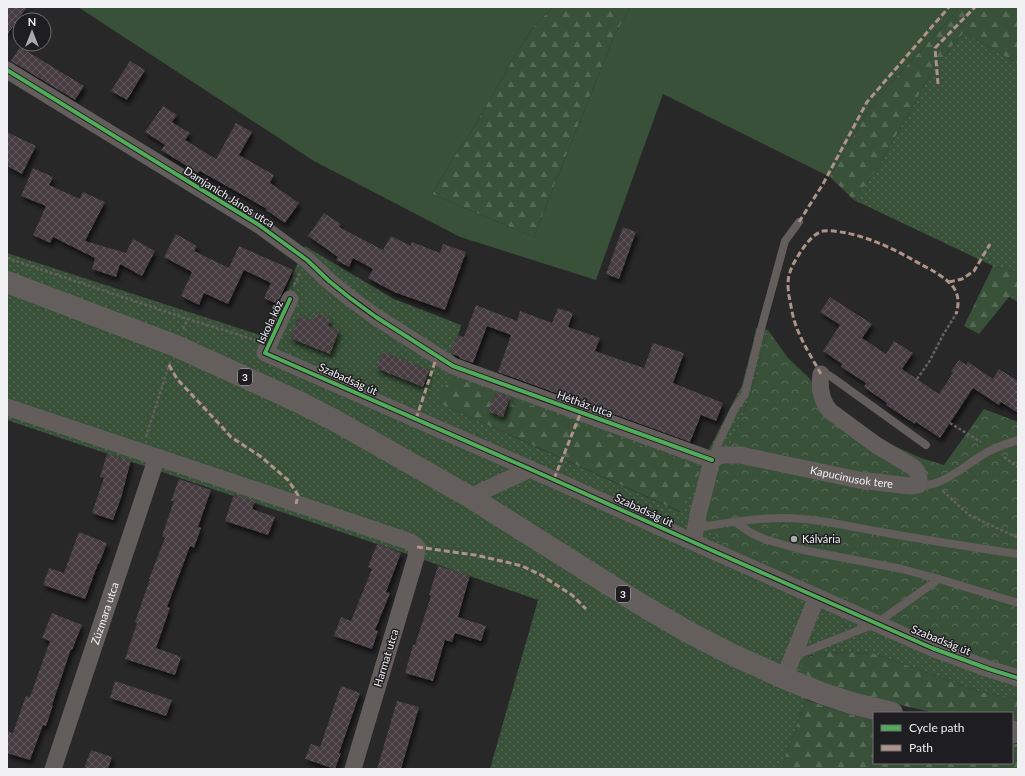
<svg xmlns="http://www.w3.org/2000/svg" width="1025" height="776" font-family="Lato,sans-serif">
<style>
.grass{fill:url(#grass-dots);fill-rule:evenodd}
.forest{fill:url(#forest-firs)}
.park{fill:url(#park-crowns)}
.garden{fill:#385138}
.building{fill:url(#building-cross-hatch);filter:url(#shadow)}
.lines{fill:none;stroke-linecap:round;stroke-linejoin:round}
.path{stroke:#645f60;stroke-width:2.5;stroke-dasharray:3 2;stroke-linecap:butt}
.service{stroke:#635d5c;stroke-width:8}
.minor{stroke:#635d5c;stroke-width:17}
.primary{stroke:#645e5d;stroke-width:22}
.quiet{stroke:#af9288;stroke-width:3;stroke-dasharray:6 3;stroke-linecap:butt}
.cycleway-casing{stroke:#1e1d21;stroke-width:6}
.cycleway{stroke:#51ab58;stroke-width:4}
.poi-dot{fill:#aaaaac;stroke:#1e1d21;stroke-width:1.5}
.labels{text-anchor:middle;stroke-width:3;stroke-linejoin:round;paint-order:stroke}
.shield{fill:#1e1d21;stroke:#b1b1b3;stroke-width:1}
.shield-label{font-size:10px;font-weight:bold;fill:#f0f0f2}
.street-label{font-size:11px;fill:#f0f0f2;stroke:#1e1d21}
.poi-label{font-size:11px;fill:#f0f0f2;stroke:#1e1d21;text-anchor:start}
</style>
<defs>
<pattern id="grass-dots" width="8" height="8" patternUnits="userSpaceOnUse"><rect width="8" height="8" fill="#385138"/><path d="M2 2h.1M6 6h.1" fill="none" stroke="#556a55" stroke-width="1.8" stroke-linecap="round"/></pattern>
<pattern id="forest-firs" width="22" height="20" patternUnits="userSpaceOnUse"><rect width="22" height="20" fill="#385138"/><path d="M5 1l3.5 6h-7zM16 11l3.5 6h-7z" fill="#556a55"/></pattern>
<pattern id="park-crowns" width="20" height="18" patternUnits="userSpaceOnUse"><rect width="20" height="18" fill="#385138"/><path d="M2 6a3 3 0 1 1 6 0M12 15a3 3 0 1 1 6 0" fill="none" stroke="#556a55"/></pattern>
<pattern id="building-cross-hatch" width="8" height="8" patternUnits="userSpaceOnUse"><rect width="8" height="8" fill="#463d41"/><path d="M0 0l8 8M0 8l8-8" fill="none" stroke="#61595d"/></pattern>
<filter id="shadow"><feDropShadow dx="2.5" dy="4.5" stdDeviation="2" flood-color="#0009"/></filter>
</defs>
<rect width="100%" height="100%" fill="#282829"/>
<path class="grass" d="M964,32L1018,64V273L993,266L854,200L878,167L936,65Z
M305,246L394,299L461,325L452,361L708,451L742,385L753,343L756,328L768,330L750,395L741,421L721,466L712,490L1018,672V699L981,692L875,654L827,652L808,656L813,678L806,700L781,769H490L538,600L404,553L7,420V253L266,337ZM437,402L700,467V468L680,512Z"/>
<path class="forest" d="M553,7H630L614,37L569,148L534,237L432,194L452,160L468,137L516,54L532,29Z
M960,7H1018V64L964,32L936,65L878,167L854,200L830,177L872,104Z
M993,266L1018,273V302L1009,297L979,334L964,326Z
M451,376L701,468L681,512L437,402Z
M827,652L875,654L981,692L1018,699V723L1012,722V713H935L854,694L813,678L808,676L804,671L802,667L801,662L802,659L817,654Z
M806,700L849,714L874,720V763H1012V743L1018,744V769H781Z"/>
<path class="park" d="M768,330L788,358L810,379L817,393L888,443L921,458L944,465L984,409L1018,422V672L941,644L725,548L712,531L707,519L712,490L721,466L741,421L750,395Z"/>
<path class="garden" d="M78,7H553L532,29L516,54L468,137L452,160L432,194L534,237L569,148L614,37L630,7H960L872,104L830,177L663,94L596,280L460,237L314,161Z"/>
<path class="building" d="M7,7H27L7,35Z
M20,47L84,86L75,100L11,61Z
M130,61L145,70L127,100L111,91Z
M163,106L177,115L172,122L190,133L185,140L216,159L236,123L252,132L239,155L274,175L270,183L299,203L285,223L266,210L267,209L200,171L198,173L161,150L165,145L145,132Z
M7,132L36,146L22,174L7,166Z
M33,168L53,177L49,185L80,199L83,192L105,202L85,241L126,253L133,239L155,251L142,276L120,264L116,277L92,269L95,258L53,237L50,243L33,235L46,206L21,196Z
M324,213L341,224L339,227L383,250L391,236L411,246L412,242L440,253L443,244L466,252L445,310L394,292L368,278L373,269L353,258L349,267L336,260L338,257L308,236Z
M623,227L636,232L619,279L606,274Z
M176,234L197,246L194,251L229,268L239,246L293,270L277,304L264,298L271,283L244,270L228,304L204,293L199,305L181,296L192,272L164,257Z
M830,297L872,324L862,338L886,354L894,341L913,353L902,369L939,394L953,373L951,371L959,360L966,365L968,362L993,379L999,369L1018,381V413L1001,402L999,405L973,388L940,438L916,422L915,424L886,405L887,403L864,387L866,383L841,367L842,364L823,351L840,325L820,312Z
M476,305L517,321L520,311L552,323L558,308L573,313L568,327L600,338L595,351L644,368L653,343L684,353L673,383L723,403L716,421L701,415L690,442L498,372L511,335L487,326L473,363L459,358L460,357L450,353L457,335L464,337Z
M315,313L330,319L328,326L339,330L330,354L290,338L299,316L312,321Z
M383,352L429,370L423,387L376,368Z
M496,392L510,397L503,417L488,411Z
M107,454L131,460L121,498L113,520L92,513L104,478L100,477Z
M179,479L211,490L198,527L201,528L194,548L190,546L167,607L170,608L156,648L181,657L175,675L125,659L137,623L135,622L150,579H149L165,538L162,536L174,501H171Z
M234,494L255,501L252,509L275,517L268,535L225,521Z
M79,532L107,543L99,564H98L85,599L43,585L49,568L64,573Z
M377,544L401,553L386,592L390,593L375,630L378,631L372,649L334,636L341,617L351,621L372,569L368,567Z
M438,566L470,575L458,617L486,626L481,641L455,633L452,642L445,640L433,681L405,673L413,645H415L431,596L429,595Z
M52,613L82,625L72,650L71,649L52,705H53L46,726L43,725L30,760L7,753V731L13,733L26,696L30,697L50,641L42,638Z
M115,681L172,700L166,716L110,698Z
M341,686L360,693L339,753H341L335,769L305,759L311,744L320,747Z
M397,701L419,707L401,769H377Z
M91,750L112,757L108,769H84Z"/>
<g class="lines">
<path class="path" d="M7,258L188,319L255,340
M294,285L300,273
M183,329L188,319
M917,379L929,362L943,335L956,314
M950,423L981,442
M146,437L170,362
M1004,457L1018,467
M943,491L969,515L1018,538"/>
<path class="service" d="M821,374H827L833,378L926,445
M713,457L717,446L735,408L745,394L761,329L785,241L799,222
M918,485C924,485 931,485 936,483C953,477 966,465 981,456C992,448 1006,444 1018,440
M735,522L751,533L762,538L774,542L803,550L902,569L939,579L1018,603
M695,528C724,523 754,518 783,518C814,518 846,526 876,531C924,540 971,547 1018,554
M794,656L877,623L939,579"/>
<g class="minor">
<path d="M7,70L259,225L307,260L329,281L350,298L376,317L453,366L712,460"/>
<path d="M290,299L265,353L530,469L644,520L693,542L932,648L989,669L1018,678"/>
<path d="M7,407L408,541L414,544L417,547L416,557L353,769"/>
<path id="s1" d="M712,460L722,455H740L859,480L910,486L918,485C920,477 919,473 913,467L876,445L830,411C821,401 819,386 821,374"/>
<path d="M470,497L530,469"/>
<path d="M693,542L699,510L704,492L712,460"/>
<path d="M784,678L817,597"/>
<path id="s2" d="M53,769L157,457"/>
</g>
<path class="primary" d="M7,282L176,346L299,402L334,420L470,497L640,604L688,632L733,655L784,678L821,693L851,703L892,713
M1012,732H1018"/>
<path class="quiet" d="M938,84L935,48L975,7
M799,222L823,184L867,102L949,7
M949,282L962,279L974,271L990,244
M169,365L177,379L223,428L231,437L260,456L288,480L298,495L296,504
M821,374C812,358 801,341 795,323C792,314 791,305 789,296C788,289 787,280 790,272C792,265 797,258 801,251C807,243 813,234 823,231C831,230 840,232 847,233C874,239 898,251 922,265C932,270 948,279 954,288C959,296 959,305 956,314
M416,419L437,356
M554,479L581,412
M417,547L475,555L506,562L522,566L541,575L572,595L586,609"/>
<defs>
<path id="cycleway" d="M7,70L259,225L307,260L329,281L350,298L376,317L453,366L712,460
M290,299L265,353L530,469L644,520L693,542L932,648L989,669L1018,678"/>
</defs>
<use href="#cycleway" class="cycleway-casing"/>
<use href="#cycleway" class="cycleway"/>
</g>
<circle class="poi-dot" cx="794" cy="539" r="4"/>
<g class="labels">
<g class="shield">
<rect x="238" y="369" width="14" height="16" rx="3"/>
<rect x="616" y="586" width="14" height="16" rx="3"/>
</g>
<g class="shield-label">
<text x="245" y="381">3</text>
<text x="623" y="598">3</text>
</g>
<g class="street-label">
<text transform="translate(229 197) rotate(32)" y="4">Damjanich János utca</text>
<text transform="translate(270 322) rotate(-65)" y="4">Iskola köz</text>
<text transform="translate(348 379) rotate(24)" y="4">Szabadság út</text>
<text transform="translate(585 404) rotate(20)" y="4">Hétház utca</text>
<text dy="4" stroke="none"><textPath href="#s1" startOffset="143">Kapucinusok tere</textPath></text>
<text transform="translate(644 510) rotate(25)" y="4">Szabadság út</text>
<text dy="4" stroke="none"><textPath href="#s2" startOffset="164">Zúzmara utca</textPath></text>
<text transform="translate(941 640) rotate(22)" y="4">Szabadság út</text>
<text transform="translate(386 658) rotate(-73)" y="4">Harmat utca</text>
</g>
<g class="poi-label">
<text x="802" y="543">Kálvária</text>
</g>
</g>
<rect width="1025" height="776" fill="none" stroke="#f0f0f2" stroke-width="16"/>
<rect x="873" y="712" width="140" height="52" fill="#1e1d21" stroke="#727175"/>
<rect x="881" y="725" width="20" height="6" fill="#51ab58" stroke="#727175"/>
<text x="909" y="732" font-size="12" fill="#f0f0f2">Cycle path</text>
<rect x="881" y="745" width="20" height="6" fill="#af9288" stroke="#727175"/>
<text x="909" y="752" font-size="12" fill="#f0f0f2">Path</text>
<g transform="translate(32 32)"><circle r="19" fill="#1e1d21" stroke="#727175"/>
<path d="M0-3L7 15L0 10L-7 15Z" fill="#aaaaac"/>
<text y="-6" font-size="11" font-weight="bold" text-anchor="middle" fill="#f0f0f2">N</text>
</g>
</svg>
